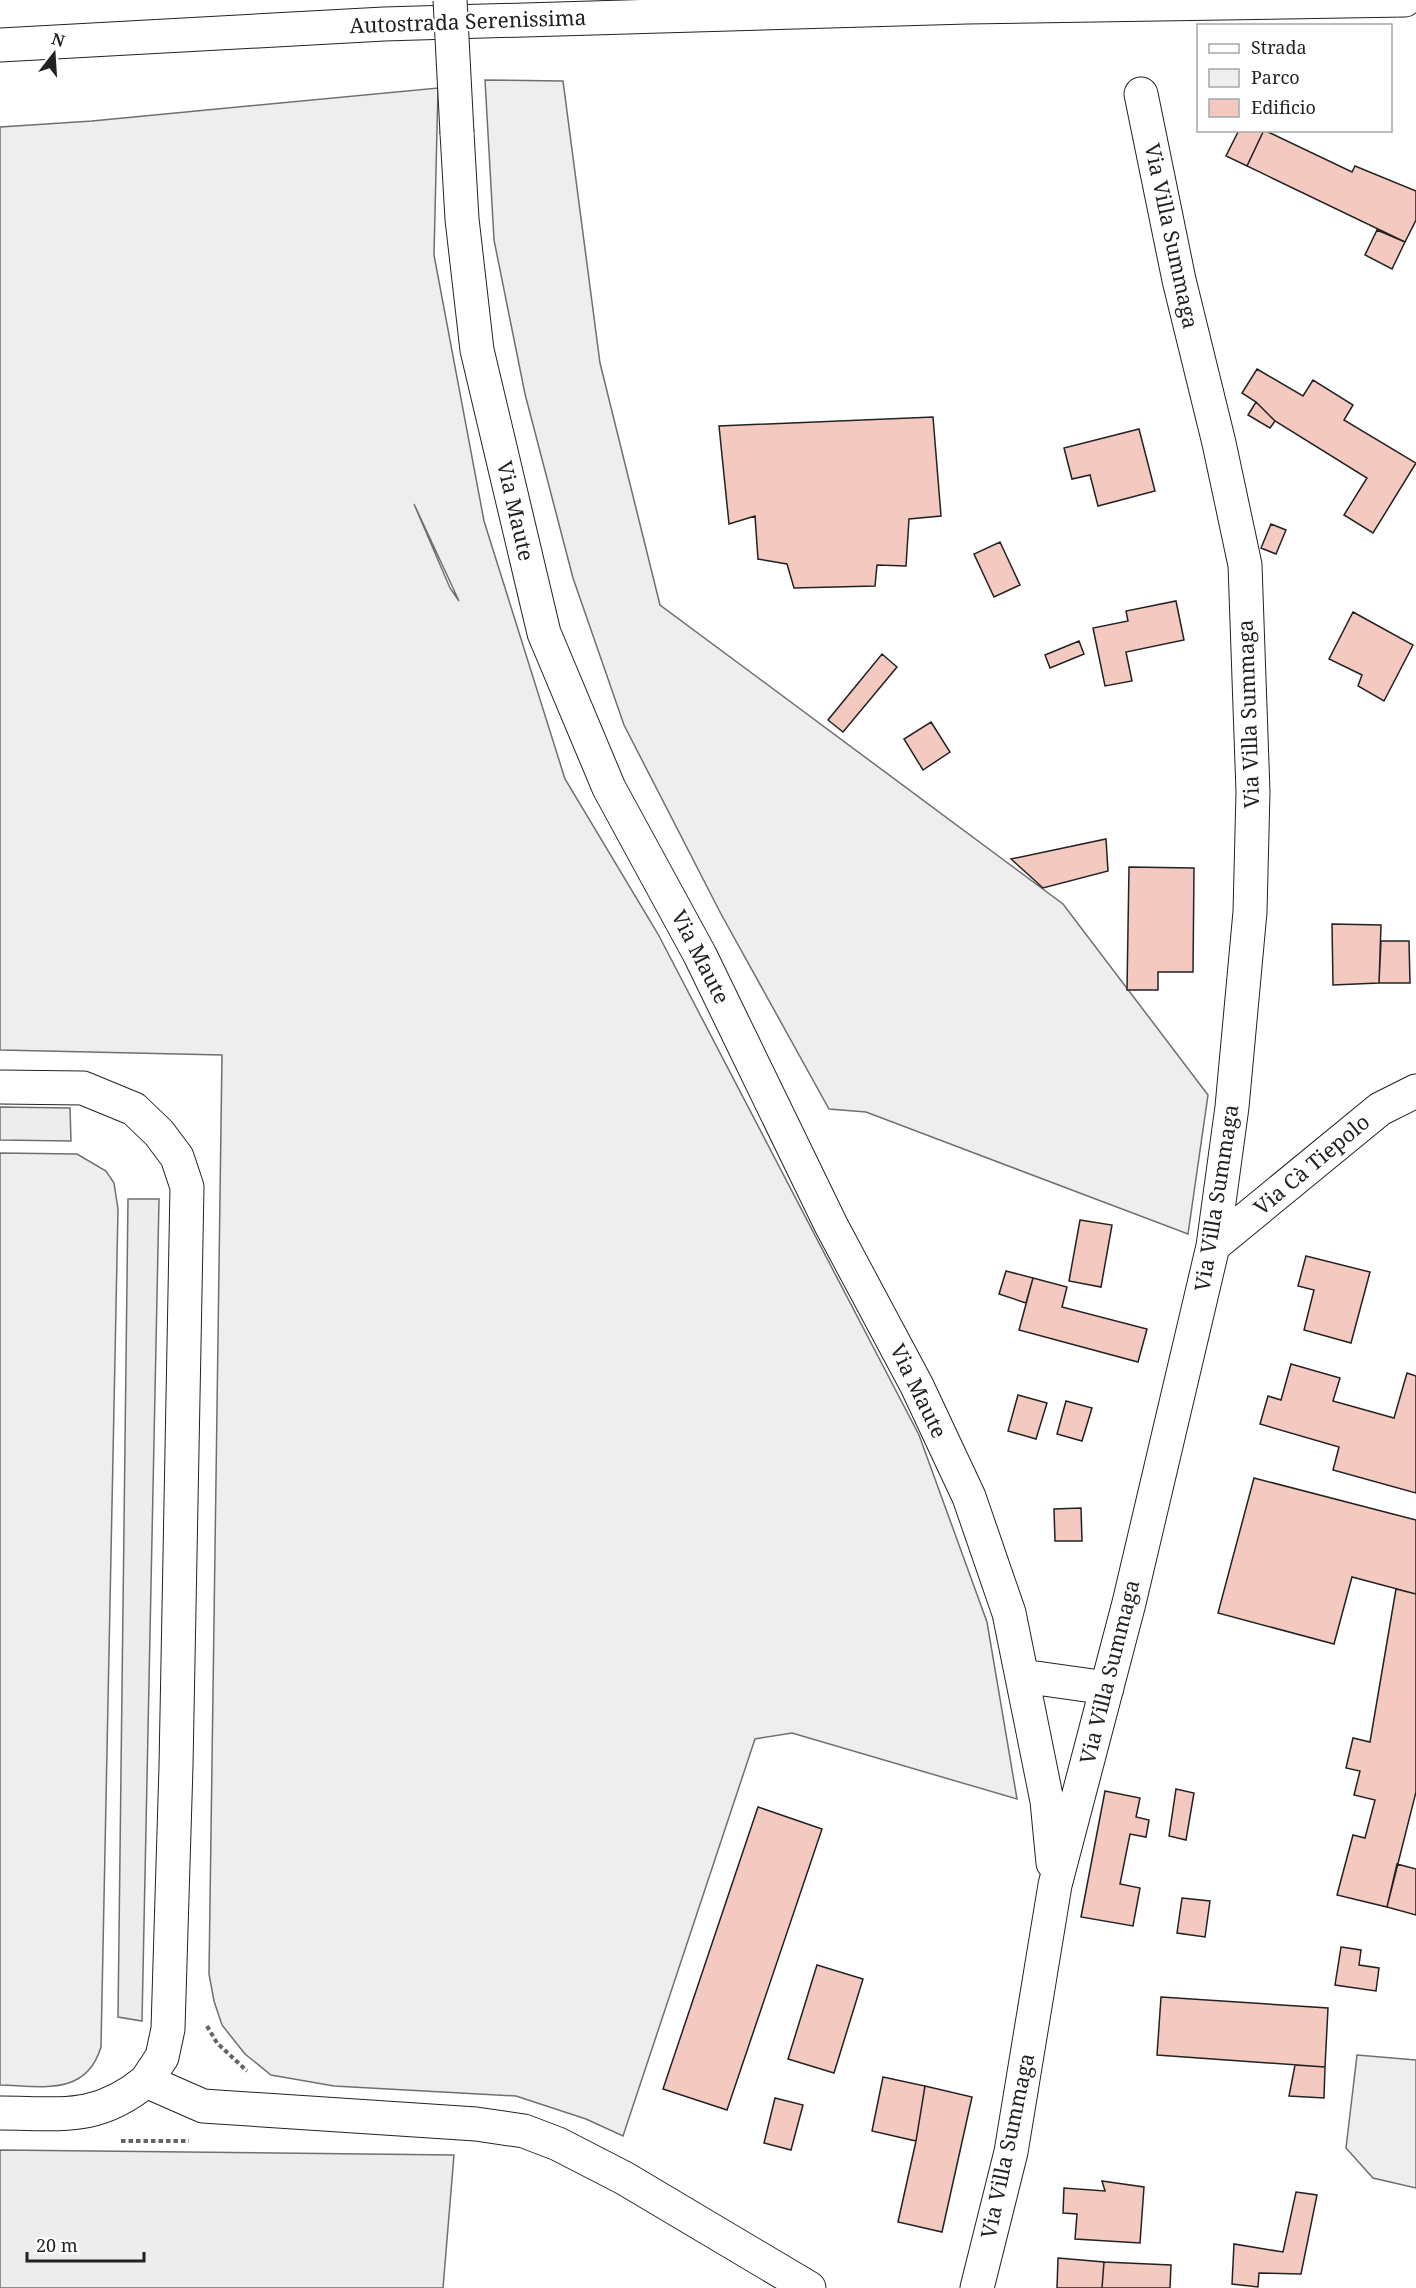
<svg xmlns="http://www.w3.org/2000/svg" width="1416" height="2288" font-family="'Noto Serif',serif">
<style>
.green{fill:#eee;stroke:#6f6f6f;stroke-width:1.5;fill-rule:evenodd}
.parking{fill:#ededed;stroke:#6f6f6f;stroke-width:1.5}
.building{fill:#f3c9c0;stroke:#222;stroke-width:1.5}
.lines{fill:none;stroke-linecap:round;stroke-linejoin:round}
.minor-casing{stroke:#222;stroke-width:35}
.highway-casing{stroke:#222;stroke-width:35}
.path{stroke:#646464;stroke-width:4;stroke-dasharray:4.5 3;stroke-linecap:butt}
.minor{stroke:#fff;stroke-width:33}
.highway{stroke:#fff;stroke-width:33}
.minor-bridge-casing{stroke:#222;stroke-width:35;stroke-linecap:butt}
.minor-bridge{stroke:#fff;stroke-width:33}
.labels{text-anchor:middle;stroke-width:4.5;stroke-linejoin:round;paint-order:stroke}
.street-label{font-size:21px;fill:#222;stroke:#fff}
</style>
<rect width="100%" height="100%" fill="#fff"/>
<path class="green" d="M485,80L563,81L600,363L660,605L1063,904L1208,1095L1188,1234L866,1112L829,1109L721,914L624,725L573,578L525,394L494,240Z
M438,88L434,255L484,521L565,779L658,934L919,1435L987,1622L1017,1799L792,1733L755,1739L623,2136L586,2119L516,2096L334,2086L271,2075L245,2054L222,2025L214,2001L209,1974L222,1055L0,1050V127L92,121ZM414,504L459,601L450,588Z
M0,1153L77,1154L106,1171L114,1183L118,1209L101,2047C86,2097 41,2086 0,2085Z
M1357,2055L1416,2060V2188L1373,2178L1346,2148Z"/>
<path class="parking" d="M0,1107L70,1108L71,1141L0,1140Z
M128,1199H159L142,2021L118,2017Z
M0,2150L454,2155L443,2288H0Z"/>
<path class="building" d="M1239,130H1264L1247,166L1226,156Z
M1264,130L1352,172L1355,166L1416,191V220L1405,242L1247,166Z
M1377,230L1405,242L1392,269L1365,255Z
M1257,369L1303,396L1313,380L1353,405L1344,420L1416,463L1373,533L1344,515L1367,478L1275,421L1256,402L1242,393Z
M1256,402L1275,421L1270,428L1248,415Z
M933,417L941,516L909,519L906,566L877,565L875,586L794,588L787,564L758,559L755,516L729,524L719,426Z
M1139,429L1155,491L1098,506L1090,475L1072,479L1064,448Z
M1271,524L1286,530L1276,554L1261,548Z
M1000,542L1020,585L994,597L974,554Z
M1176,601L1184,640L1126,652L1132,681L1105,686L1093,628L1128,621L1126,611Z
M1353,612L1413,645L1384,701L1358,686L1362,675L1329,659Z
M1079,641L1084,654L1050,668L1045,655Z
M882,654L897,667L843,732L828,720Z
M931,722L950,752L923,770L904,739Z
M1106,839L1108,871L1043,888L1011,859Z
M1129,867L1194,868L1193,972H1158V990H1127Z
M1332,924L1381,925L1379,983L1333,985Z
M1381,941H1409L1410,983H1379Z
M1080,1220L1112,1225L1101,1287L1069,1281Z
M1306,1256L1370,1272L1351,1343L1304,1330L1314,1290L1298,1286Z
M1006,1271L1033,1278L1026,1303L999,1294Z
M1033,1278L1067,1287L1062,1307L1147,1329L1138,1362L1019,1330Z
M1291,1364L1340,1378L1333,1401L1394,1418L1407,1373L1416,1376V1493L1333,1470L1339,1447L1260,1424L1268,1396L1281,1400Z
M1018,1395L1047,1403L1036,1439L1008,1431Z
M1066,1401L1092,1408L1082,1441L1057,1434Z
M1254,1478L1416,1520V1594L1352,1577L1334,1644L1218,1613Z
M1081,1508L1082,1541H1055L1054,1509Z
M1396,1589L1416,1594V1792L1387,1907L1337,1895L1353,1835L1365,1838L1375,1800L1354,1795L1360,1771L1346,1768L1353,1738L1370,1742Z
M1176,1789L1194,1793L1186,1840L1169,1836Z
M1105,1791L1140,1798L1136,1817L1149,1820L1146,1837L1130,1834L1120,1884L1140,1888L1133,1926L1081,1917Z
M758,1807L822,1829L727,2110L663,2089Z
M1397,1864L1416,1869V1915L1387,1907Z
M1182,1898L1210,1901L1205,1937L1177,1933Z
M1341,1947L1361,1950L1359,1965L1379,1968L1376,1991L1335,1985Z
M817,1965L863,1979L834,2073L788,2059Z
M1161,1997L1328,2008L1325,2067L1157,2055Z
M1295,2065L1325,2067L1324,2098L1289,2096Z
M883,2077L925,2086L916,2141L872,2131Z
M925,2086L972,2097L942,2232L898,2222L916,2141Z
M775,2098L803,2105L791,2150L764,2143Z
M1102,2181L1144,2187L1140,2243L1075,2239L1077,2214L1063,2213L1064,2188L1105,2191Z
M1296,2192L1317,2195L1301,2274L1259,2273L1258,2287L1232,2284L1234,2244L1283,2252Z
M1058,2258L1104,2262L1102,2288H1057Z
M1104,2262L1171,2265L1170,2288H1102Z"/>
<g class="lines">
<defs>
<path id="minor" d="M457,133L462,219L477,350L544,633L609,788L700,955L831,1225L917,1386L969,1497L1009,1613L1047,1801L1053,1863
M0,1087L83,1088L134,1109L159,1133L177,1157L187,1187L176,1766L168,2029L162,2057L146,2081
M1213,1246L1380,1109L1416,1091
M1022,1676L1107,1688
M0,2113C60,2113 96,2122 146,2081L203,2106L476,2124L524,2131L558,2144L624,2178L809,2288
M977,2288L1011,2152L1055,1885L1129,1603L1213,1246L1232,1107L1250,912L1253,792L1245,565L1219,443L1179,280L1141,94"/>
<path id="highway" d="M0,45L384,24L967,7L1405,0"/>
</defs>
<use href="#minor" class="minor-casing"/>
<use href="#highway" class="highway-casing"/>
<path class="path" d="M207,2026L217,2043L247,2071
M121,2141H189"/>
<use href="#minor" class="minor"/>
<use href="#highway" class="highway"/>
<defs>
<path id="minor-bridge" d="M450,0L457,133"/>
</defs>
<use href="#minor-bridge" class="minor-bridge-casing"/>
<use href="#minor-bridge" class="minor-bridge"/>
</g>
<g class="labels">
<g class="street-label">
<text transform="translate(468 22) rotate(-2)" y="7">Autostrada Serenissima</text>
<text transform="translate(1171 236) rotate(78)" y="7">Via Villa Summaga</text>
<text transform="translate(515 511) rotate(77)" y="7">Via Maute</text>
<text transform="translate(1249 714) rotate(-92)" y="7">Via Villa Summaga</text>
<text transform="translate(700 957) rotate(63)" y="7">Via Maute</text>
<text transform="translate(1312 1165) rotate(-40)" y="7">Via Cà Tiepolo</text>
<text transform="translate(1217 1198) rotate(-81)" y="7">Via Villa Summaga</text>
<text transform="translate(918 1391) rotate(64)" y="7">Via Maute</text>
<text transform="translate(1110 1672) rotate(-76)" y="7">Via Villa Summaga</text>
<text transform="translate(1008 2146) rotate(-78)" y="7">Via Villa Summaga</text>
</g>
</g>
<rect x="1197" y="24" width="195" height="108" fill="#ffffff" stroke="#a7a7a7" stroke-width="1.5"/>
<rect x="1209" y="44" width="30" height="9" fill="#ffffff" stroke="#a7a7a7" stroke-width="1.5"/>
<text x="1251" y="54" font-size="18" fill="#222222">Strada</text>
<rect x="1209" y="69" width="30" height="18" fill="#eeeeee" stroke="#a7a7a7" stroke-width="1.5"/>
<text x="1251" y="84" font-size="18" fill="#222222">Parco</text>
<rect x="1209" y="99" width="30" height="18" fill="#f3c9c0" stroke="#a7a7a7" stroke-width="1.5"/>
<text x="1251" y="114" font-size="18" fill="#222222">Edificio</text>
<g transform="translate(54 54) rotate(17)" stroke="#ffffff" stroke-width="4.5" paint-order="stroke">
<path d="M0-4.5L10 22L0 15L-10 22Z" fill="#222222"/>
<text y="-9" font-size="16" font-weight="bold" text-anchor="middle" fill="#222222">N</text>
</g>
<path d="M27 2252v9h117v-9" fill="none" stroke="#222222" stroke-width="3"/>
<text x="36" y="2252" font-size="18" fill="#222222" stroke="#ffffff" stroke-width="4.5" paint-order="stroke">20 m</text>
</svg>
